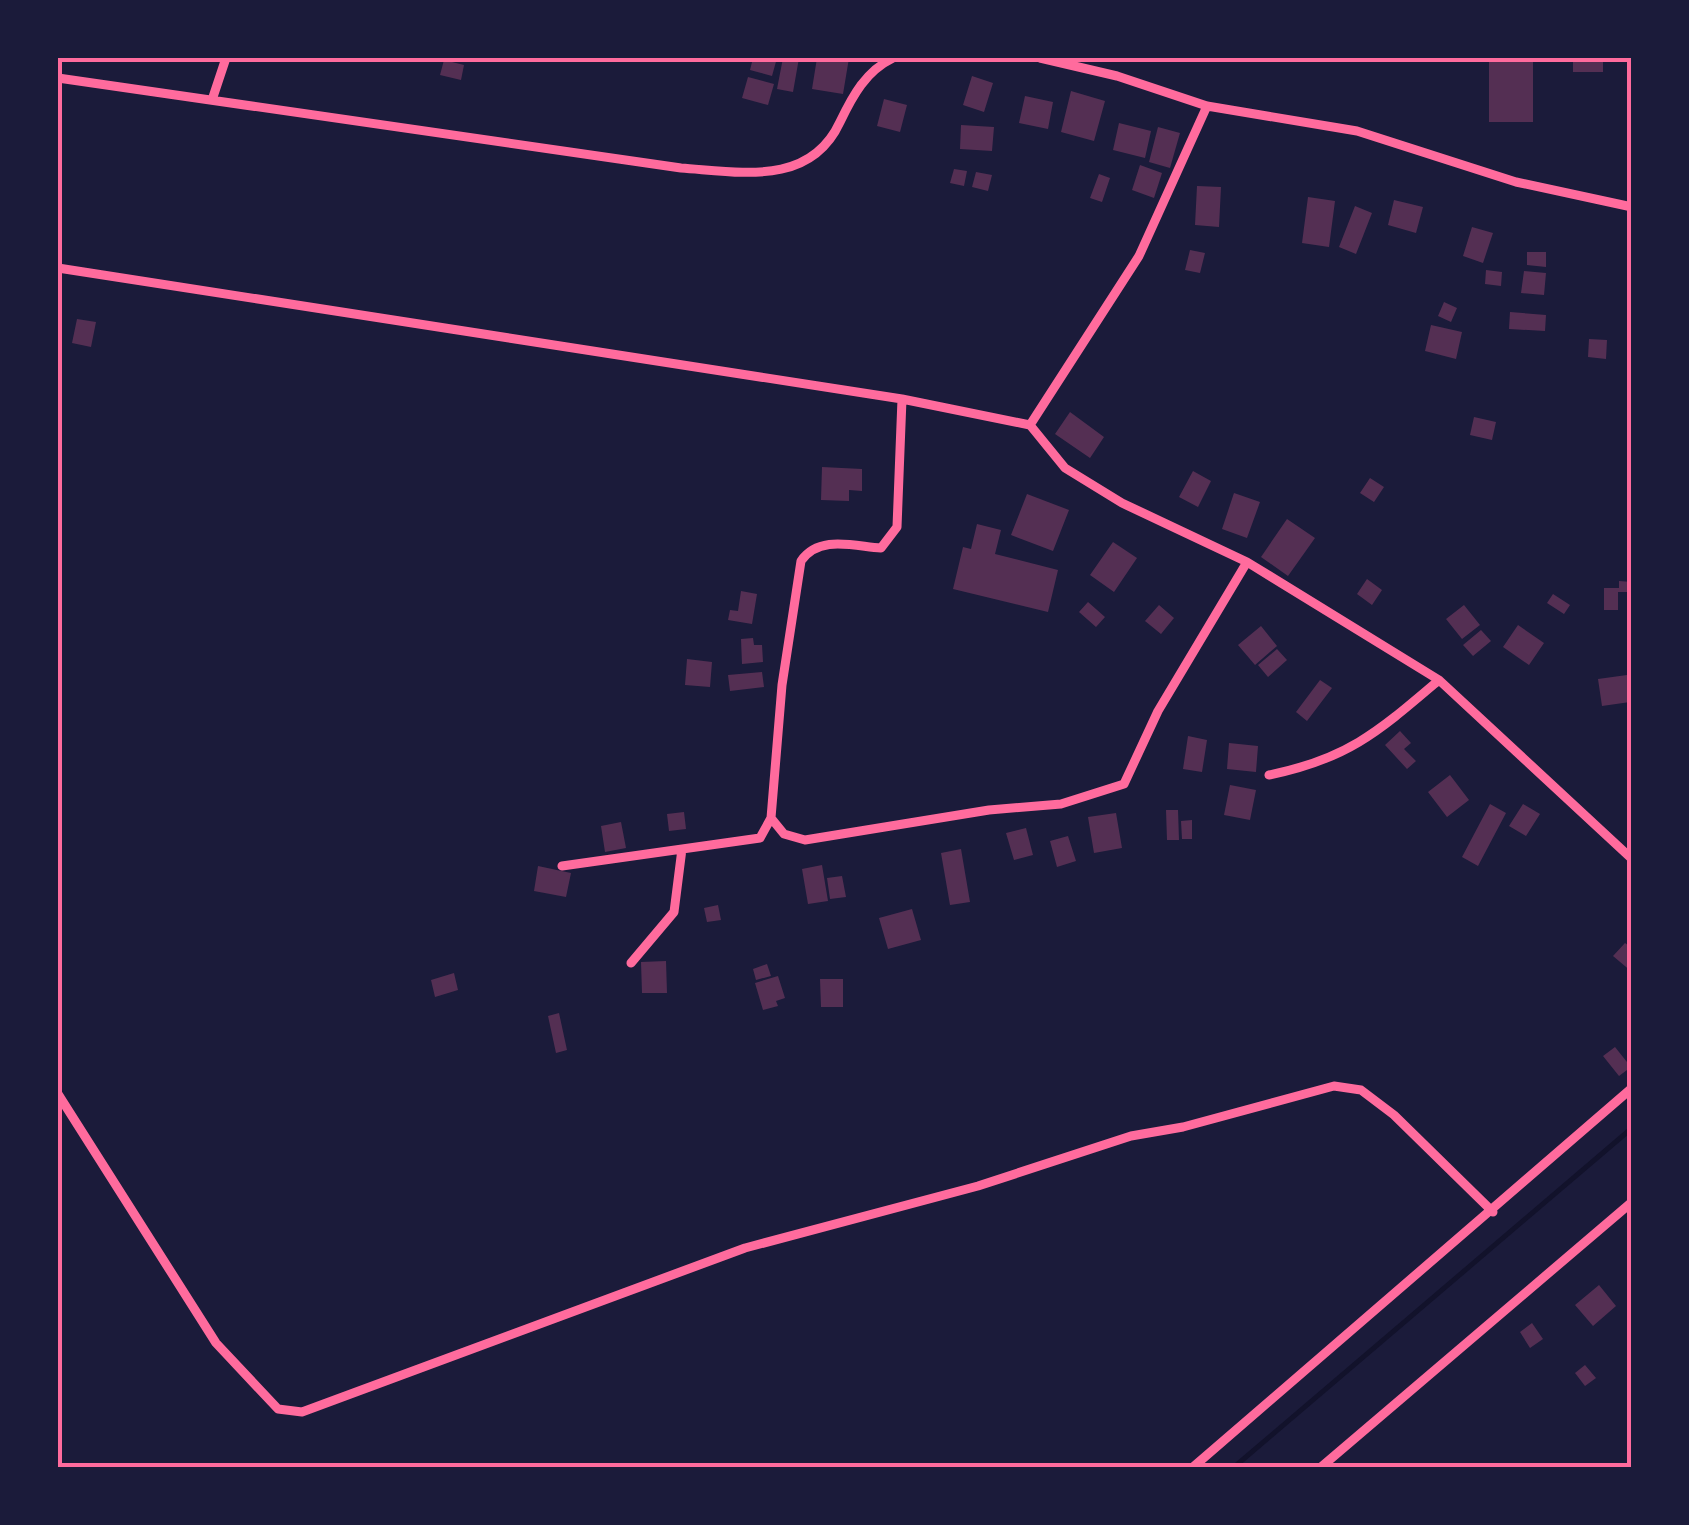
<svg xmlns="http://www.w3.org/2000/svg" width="1689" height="1525" font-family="'DM Sans',sans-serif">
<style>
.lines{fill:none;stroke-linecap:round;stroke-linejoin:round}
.stream{stroke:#12122b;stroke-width:5}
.building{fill:#542f53}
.minor{stroke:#ff6b9d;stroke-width:9}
.neatline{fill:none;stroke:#ff6b9d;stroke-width:4}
</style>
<rect width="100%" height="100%" fill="#1b1b3a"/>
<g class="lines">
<path class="stream" d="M1233,1468L1632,1128"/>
</g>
<path class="building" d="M753,58H777L772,76L750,70Z
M783,58H799L793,92L777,89Z
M817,58H849L843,94L812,89Z
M1489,58H1533V122H1489Z
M1573,58H1603V72H1573Z
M444,60L464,65L461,80L440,75Z
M972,76L993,83L984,112L963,105Z
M748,77L774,84L768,105L742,98Z
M1071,91L1105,101L1094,141L1061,132Z
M1025,96L1053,102L1048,129L1019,123Z
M884,99L907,105L900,132L877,126Z
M1119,123L1151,131L1145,158L1113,150Z
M961,125L994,127L992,151L960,149Z
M1158,127L1180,133L1170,168L1149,162Z
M1140,165L1162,173L1154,198L1132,190Z
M954,169L967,171L964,186L950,183Z
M976,172L992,175L988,191L972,187Z
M1099,174L1110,178L1102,202L1090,198Z
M1197,186L1221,187L1219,227L1195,225Z
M1308,197L1335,201L1329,247L1302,243Z
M1394,200L1423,207L1416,233L1388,225Z
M1355,206L1372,213L1356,254L1339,247Z
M1472,227L1493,233L1483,263L1463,256Z
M1190,250L1205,253L1200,273L1185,270Z
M1527,252H1546V267L1527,265Z
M1486,270L1502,272L1501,286L1485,284Z
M1524,271L1546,273L1544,295L1521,293Z
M1444,302L1457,308L1451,322L1438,316Z
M1510,312L1546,315L1545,331L1509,329Z
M77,319L96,322L91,347L72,343Z
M1431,325L1462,332L1456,359L1425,351Z
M1589,339L1607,340L1606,359L1588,357Z
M1070,412L1104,437L1090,458L1055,434Z
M1474,417L1496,422L1492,440L1470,435Z
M822,467L862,469V491L849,490V501L821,500Z
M1193,471L1211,481L1198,507L1179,497Z
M1370,478L1384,487L1374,502L1360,493Z
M1234,493L1260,502L1247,538L1222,529Z
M1027,494L1069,510L1053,551L1011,535Z
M1287,519L1315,538L1288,576L1261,557Z
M977,524L1001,530L995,554L1058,570L1048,612L953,589L963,547L971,549Z
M1113,542L1137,558L1114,592L1090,575Z
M1367,579L1382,590L1372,605L1357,594Z
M1619,581L1632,582V592H1618V610H1604V588H1619Z
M741,591L757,594L752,624L728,620L730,610L738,611Z
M1553,594L1570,605L1564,614L1547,603Z
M1088,602L1105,617L1096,627L1079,612Z
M1159,605L1174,618L1161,634L1145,621Z
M1464,605L1480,625L1462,639L1446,619Z
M1518,625L1544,643L1529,665L1503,647Z
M1261,626L1277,646L1255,665L1238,645Z
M1481,630L1491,641L1473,656L1463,645Z
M753,638L754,645H762L763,662L742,664L741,639Z
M1277,649L1287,660L1268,677L1258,665Z
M687,659L712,662L710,687L685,685Z
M762,672L764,687L730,691L728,675Z
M1627,675L1630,702L1602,706L1598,679Z
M1320,680L1332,688L1307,721L1296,712Z
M1400,731L1411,743L1404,749L1416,761L1407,769L1385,745Z
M1188,736L1207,740L1202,772L1183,769Z
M1229,743L1258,746L1256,772L1227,769Z
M1450,775L1469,800L1447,817L1428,792Z
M1230,785L1256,790L1250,820L1224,815Z
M1490,804L1506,813L1478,866L1462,857Z
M1523,804L1540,814L1526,836L1509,826Z
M1166,810H1178L1179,840H1167Z
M684,812L686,829L669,831L667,814Z
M1116,813L1122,848L1094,853L1088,817Z
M1192,820V839H1182L1181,821Z
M621,822L626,848L605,852L601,826Z
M1026,828L1033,855L1014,860L1006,833Z
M1068,836L1076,861L1057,867L1050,841Z
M961,849L970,902L950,905L941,853Z
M822,865L828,901L808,904L802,869Z
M538,866L571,873L566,897L534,891Z
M842,876L846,897L830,899L827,878Z
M718,905L721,920L707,922L704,908Z
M912,909L921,940L888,949L879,918Z
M1625,943L1632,948V972L1613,956Z
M666,961L667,993H642L641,962Z
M767,964L771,976L756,980L753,969Z
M454,973L458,990L435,997L431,980Z
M778,976L785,998L776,1001L778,1006L763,1010L755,983Z
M820,979H843V1007H821Z
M559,1013L567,1050L556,1053L548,1016Z
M1615,1047L1631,1067L1619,1076L1603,1056Z
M1599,1285L1616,1306L1593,1326L1575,1305Z
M1532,1323L1543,1339L1530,1348L1520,1332Z
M1585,1365L1596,1378L1585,1386L1575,1373Z"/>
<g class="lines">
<path class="minor" d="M1040,58L1117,76L1207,106L1357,131L1516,182L1632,207
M58,78L681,168C740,172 810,187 840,122C853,95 866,71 893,58
M212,100L226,58
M58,268L902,399L1030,425L1065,468L1122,503L1247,562L1439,680L1632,859
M1030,425L1139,256L1207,106
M1269,775C1348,759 1379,731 1439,680
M771,818L782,685L801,561C819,535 853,546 881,548L897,527L902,399
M562,866L760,838L771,818L784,834L805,840L989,810L1061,804L1124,784L1158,711L1247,562
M631,963L674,912L682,849
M58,1094L216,1343L278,1409L302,1412L745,1248L978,1186L1131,1136L1183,1127L1334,1086L1361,1090L1394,1115L1493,1212
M1192,1468L1632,1088
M1320,1468L1632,1202"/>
</g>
<rect width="1689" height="1525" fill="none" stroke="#1b1b3a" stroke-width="120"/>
<rect x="60" y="60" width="1569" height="1405" class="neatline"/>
</svg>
